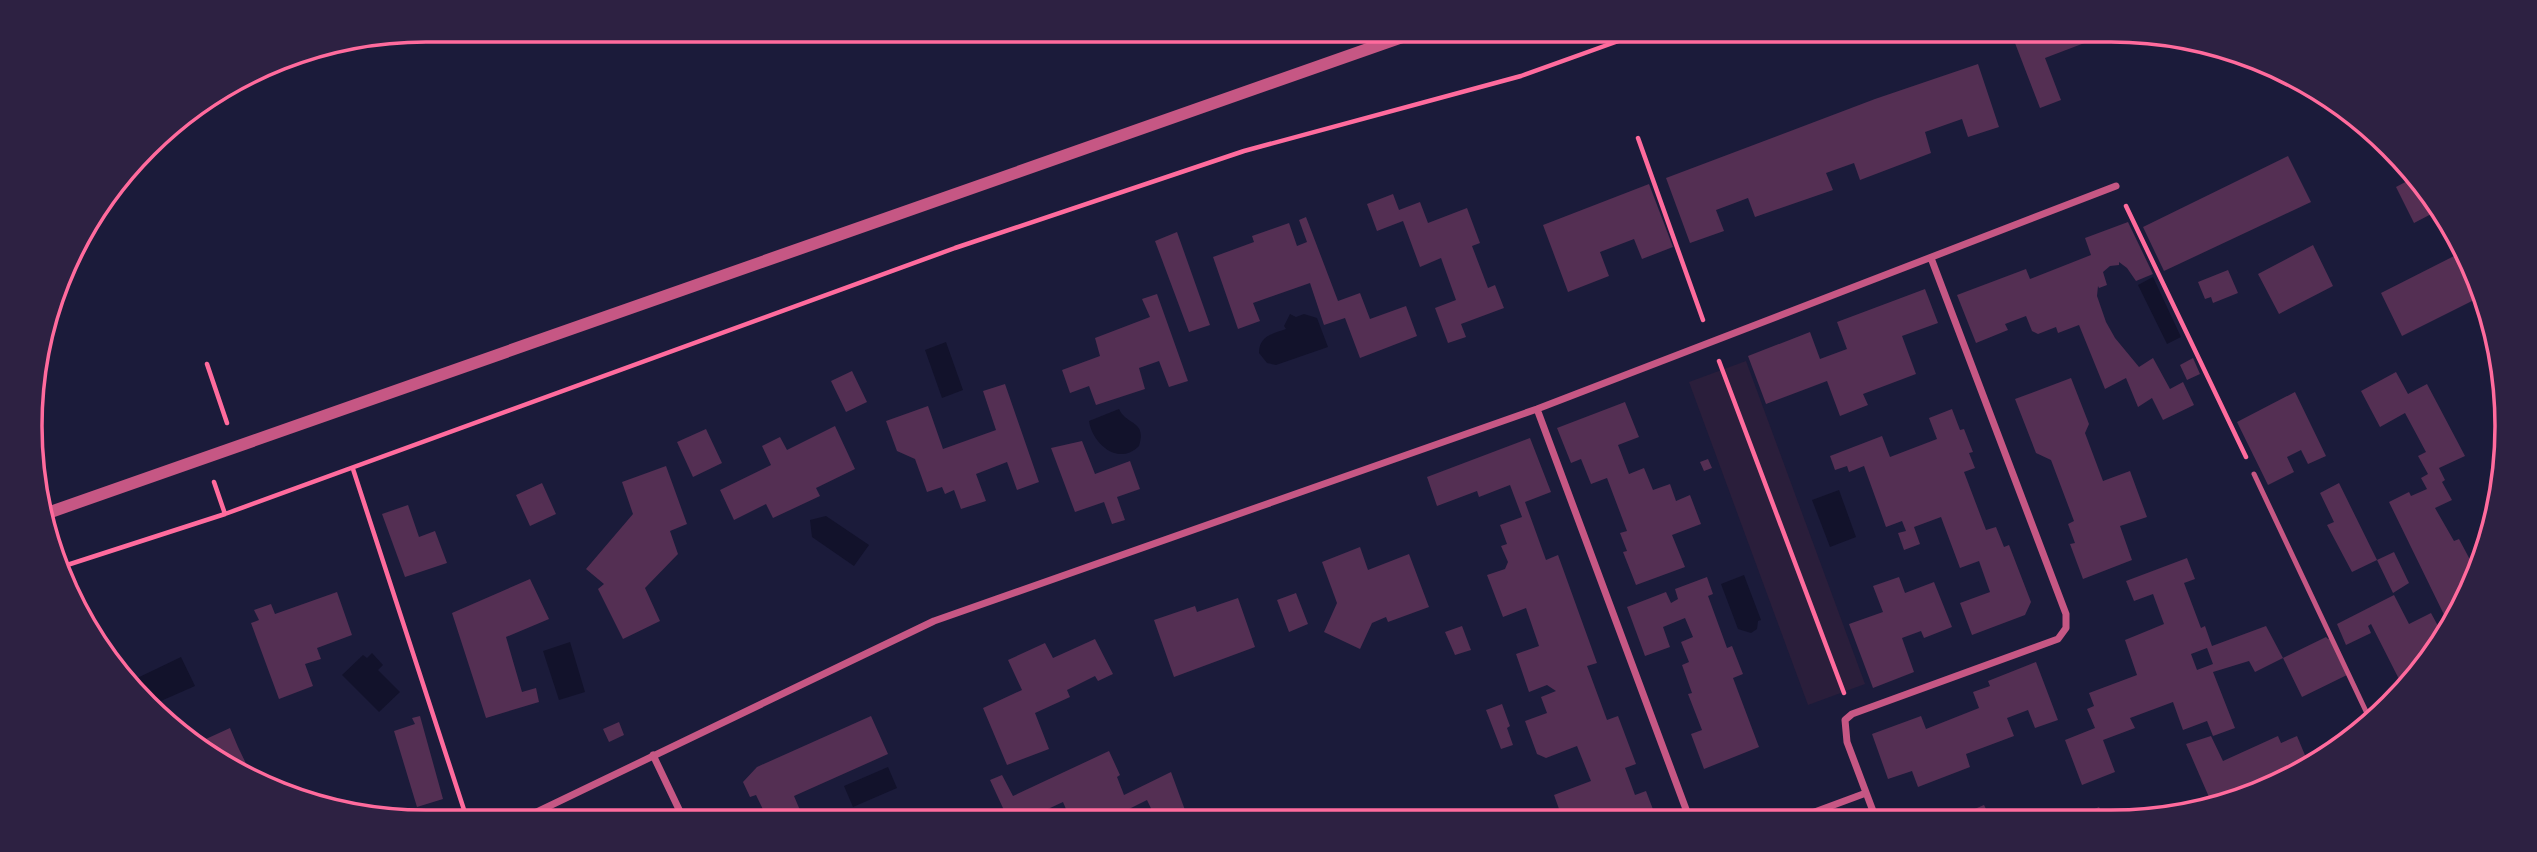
<svg xmlns="http://www.w3.org/2000/svg" width="2537" height="852" font-family="Poppins,sans-serif">
<style>
.green{fill:#2a1e3b}
.water{fill:#12122b}
.building{fill:#542f53;fill-rule:evenodd}
.lines{fill:none;stroke-linecap:round;stroke-linejoin:round}
.path{stroke:#ff6b9d;stroke-width:4.5}
.service{stroke:#c65784;stroke-width:5}
.minor{stroke:#c65784;stroke-width:7}
.tertiary{stroke:#c65784;stroke-width:12}
.rim{fill:none;stroke:#ff6b9d;stroke-width:3.5}
</style>
<rect width="100%" height="100%" fill="#1b1b3a"/>
<path class="green" d="M1746,361L1865,684L1808,705L1689,382Z"/>
<path class="water" d="M2153,277L2181,337L2167,344L2138,285Z
M1290,314L1296,317L1304,314L1317,318L1328,347L1276,365L1267,363L1259,353C1259,336 1272,334 1286,329L1284,326Z
M946,342L963,390L942,398L925,350Z
M1119,409C1127,426 1147,420 1139,446C1118,467 1092,443 1089,421Z
M1839,490L1856,537L1830,547L1812,500Z
M826,516L869,545L854,566L812,537L810,520Z
M1744,575L1761,620L1758,621L1757,629L1751,633L1738,629L1721,584Z
M570,642L585,692L559,700L543,651Z
M372,653L383,665L378,670L400,692L379,712L342,675L363,655L367,658Z
M181,657L195,686L154,704L131,681Z
M888,767L897,788L853,807L844,786Z"/>
<path class="building" d="M2010,30H2081L2087,42L2045,58L2061,100L2040,108Z
M2206,42L2213,43L2222,47L2211,53Z
M1978,64L1999,127L1968,137L1962,119L1925,132L1931,153L1860,180L1854,163L1826,173L1833,190L1755,217L1748,198L1716,210L1724,231L1690,243L1666,178L1875,99Z
M2288,156L2311,202L2164,271L2143,227Z
M2411,179L2439,210L2414,223L2396,187Z
M1649,184L1673,247L1642,259L1634,239L1600,252L1609,276L1568,292L1543,225Z
M1393,194L1399,210L1420,202L1428,223L1467,208L1480,243L1472,246L1488,288L1495,285L1504,308L1461,324L1466,337L1448,343L1435,308L1456,300L1441,258L1420,267L1403,221L1377,231L1367,204Z
M1306,217L1338,301L1360,293L1370,319L1406,306L1417,336L1360,358L1345,318L1324,325L1310,283L1253,303L1260,321L1238,329L1213,257L1254,242L1252,236L1289,223L1297,246L1307,242L1299,220Z
M2128,222L2153,274L2136,281L2127,268L2119,262V265L2110,266L2103,272L2107,285L2099,288L2098,286L2097,296L2106,322L2115,338L2139,367L2153,358L2170,389L2183,382L2194,405L2163,420L2152,398L2138,407L2126,378L2105,389L2079,325L2058,333L2056,327L2038,334L2032,331L2026,316L2005,324L2008,330L1976,343L1957,295L2026,269L2030,279L2091,255L2085,238Z
M1177,232L1210,325L1189,332L1155,241Z
M2313,245L2333,286L2279,314L2258,274Z
M2462,252L2478,298L2402,336L2381,293Z
M2228,270L2238,293L2213,303L2211,297L2205,299L2198,282Z
M1925,289L1938,323L1902,336L1916,374L1863,394L1868,405L1840,416L1827,381L1766,404L1748,356L1810,332L1820,359L1847,349L1837,322Z
M1157,294L1188,381L1169,387L1159,361L1139,368L1145,389L1096,405L1089,386L1070,393L1062,370L1100,356L1095,338L1150,317L1142,299Z
M2193,358L2200,374L2187,380L2180,365Z
M852,371L867,402L846,412L831,381Z
M2396,372L2408,394L2427,384L2465,456L2439,468L2445,480L2442,482L2452,500L2435,508L2454,541L2459,539L2476,571L2451,629L2389,502L2409,492L2411,496L2427,489L2421,478L2428,474L2418,456L2426,452L2405,413L2380,427L2361,391Z
M2071,378L2089,424L2085,433L2103,481L2130,471L2147,517L2120,526L2132,560L2083,579L2070,544L2075,543L2068,524L2074,521L2051,460L2036,453L2015,399Z
M1005,384L1039,482L1017,490L1007,462L976,474L986,501L961,509L954,490L945,494L942,487L927,492L915,459L897,451L886,421L928,406L943,449L996,430L983,391Z
M2295,392L2326,456L2308,464L2301,450L2287,457L2294,472L2268,485L2237,422Z
M1625,402L1639,437L1618,445L1629,474L1644,468L1653,490L1670,484L1676,501L1690,495L1701,524L1672,535L1685,567L1636,585L1623,552L1627,551L1620,533L1627,531L1607,478L1591,484L1581,459L1571,463L1557,428Z
M1952,409L1960,430L1964,429L1973,452L1969,453L1975,468L1964,472L1986,530L1996,527L2004,547L2009,545L2031,602L2025,615L1972,635L1960,603L1990,592L1979,561L1960,568L1941,517L1914,527L1920,544L1904,550L1898,533L1906,531L1902,521L1886,527L1864,466L1849,472L1847,466L1835,470L1830,456L1882,436L1890,457L1937,439L1929,418Z
M835,426L855,469L816,488L820,496L773,518L766,504L734,520L720,490L771,465L762,446L780,437L787,450Z
M706,429L722,463L693,477L677,442Z
M1530,438L1551,492L1525,502L1546,560L1558,555L1597,663L1587,666L1607,720L1618,716L1636,764L1625,768L1635,795L1646,791L1657,820H1563L1554,795L1591,781L1577,746L1546,758L1537,754L1525,721L1547,713L1541,697L1556,691L1547,685L1529,692L1516,654L1539,646L1526,608L1503,617L1487,575L1505,569L1508,562L1501,546L1507,544L1500,525L1522,517L1510,485L1479,497L1477,491L1437,506L1427,477Z
M1082,441L1095,474L1130,461L1140,489L1117,497L1125,520L1112,524L1104,502L1075,512L1051,448Z
M1708,459L1712,468L1704,471L1700,462Z
M666,466L687,524L670,531L678,554L645,588L660,621L623,639L598,589L604,584L586,569L633,514L622,482Z
M542,483L556,514L530,526L516,495Z
M2339,483L2377,560L2352,572L2327,525L2334,522L2320,493Z
M408,505L419,537L435,531L447,563L405,577L382,514Z
M1360,547L1368,570L1409,554L1429,607L1388,622L1386,617L1372,623L1360,649L1324,632L1337,603L1322,562Z
M2394,552L2409,583L2393,593L2377,560Z
M2187,558L2195,579L2184,583L2201,628L2205,626L2212,646L2266,626L2283,658L2255,672L2249,661L2213,672L2235,728L2213,736L2207,721L2183,730L2173,702L2130,718L2135,728L2103,740L2115,772L2082,785L2065,740L2095,728L2087,709L2094,706L2089,693L2137,675L2125,640L2164,624L2153,594L2134,601L2126,581ZM2207,648L2213,664L2197,670L2191,654Z
M1707,577L1713,594L1708,596L1727,648L1732,646L1743,674L1733,678L1759,747L1704,769L1691,734L1702,730L1688,694L1692,693L1682,665L1689,662L1681,642L1693,637L1685,618L1663,627L1670,647L1645,656L1627,607L1666,592L1671,603L1678,599L1675,589Z
M1899,577L1905,593L1934,582L1952,627L1924,638L1921,631L1902,638L1914,672L1873,688L1849,624L1883,612L1873,586Z
M530,579L549,619L506,637L522,692L536,688L539,702L486,718L452,613Z
M337,592L352,635L317,648L321,659L305,664L313,686L279,699L251,623L259,620L254,610L271,604L275,614Z
M1296,593L1308,624L1289,632L1277,600Z
M2394,595L2409,624L2431,613L2444,637L2403,687L2371,624L2368,626L2371,633L2346,645L2337,624Z
M1238,598L1255,647L1174,677L1154,620L1195,606L1197,612Z
M1462,626L1471,650L1455,655L1445,632Z
M2326,637L2328,639L2330,638L2347,675L2302,697L2283,658Z
M1095,639L1113,674L1098,681L1095,676L1067,690L1070,697L1035,713L1049,749L1007,765L983,708L1022,690L1008,660L1045,643L1053,658Z
M2036,662L2058,720L2035,728L2028,710L2007,718L2014,736L1966,754L1970,767L1918,787L1912,771L1888,779L1872,734L1921,716L1926,729L1979,708L1973,692L1990,686L1988,681Z
M1502,704L1510,726L1507,728L1513,745L1501,749L1486,710Z
M420,716L443,799L417,807L394,731L415,724L412,718Z
M871,716L888,754L794,796L805,822H769L756,795L750,797L743,782L757,767Z
M619,722L624,735L609,742L603,729Z
M230,728L238,747L252,776L206,755L195,744Z
M2211,736L2223,761L2278,736L2281,743L2297,736L2307,760L2292,767L2295,775L2286,782L2212,804L2186,744Z
M1109,751L1120,775L1117,777L1124,795L1171,772L1189,821H1157L1147,800L1129,809L1131,815L1119,821H1071L1063,802L1022,821H1009L990,780L1002,775L1013,796Z
M1984,805L1991,819H1951Z
M2099,807L2105,819H2073Z"/>
<g class="lines">
<path class="path" d="M1638,138L1703,320
M2126,206L2246,457
M1719,361L1844,693
M207,364L227,423
M353,469L468,822
M214,482L225,514
M61,567L225,514L955,248L1244,151L1521,76L1649,30"/>
<path class="service" d="M2254,474L2372,724"/>
<path class="minor" d="M1537,409L1690,820
M653,755L685,822
M1876,819L1847,742L1845,720L1852,714L2058,639L2066,628V614L1931,258
M1793,820L1866,793
M516,822L934,621L1537,409L2116,186"/>
<path class="tertiary" d="M42,515L1422,30"/>
</g>
<path d="M0 0H2537V852H0ZM426 42H2111A384 384 0 0 1 2495 426V426A384 384 0 0 1 2111 810H426A384 384 0 0 1 42 426V426A384 384 0 0 1 426 42Z" fill="#2d2142" fill-rule="evenodd"/>
<path class="rim" d="M426 42H2111A384 384 0 0 1 2495 426V426A384 384 0 0 1 2111 810H426A384 384 0 0 1 42 426V426A384 384 0 0 1 426 42Z"/>
</svg>
